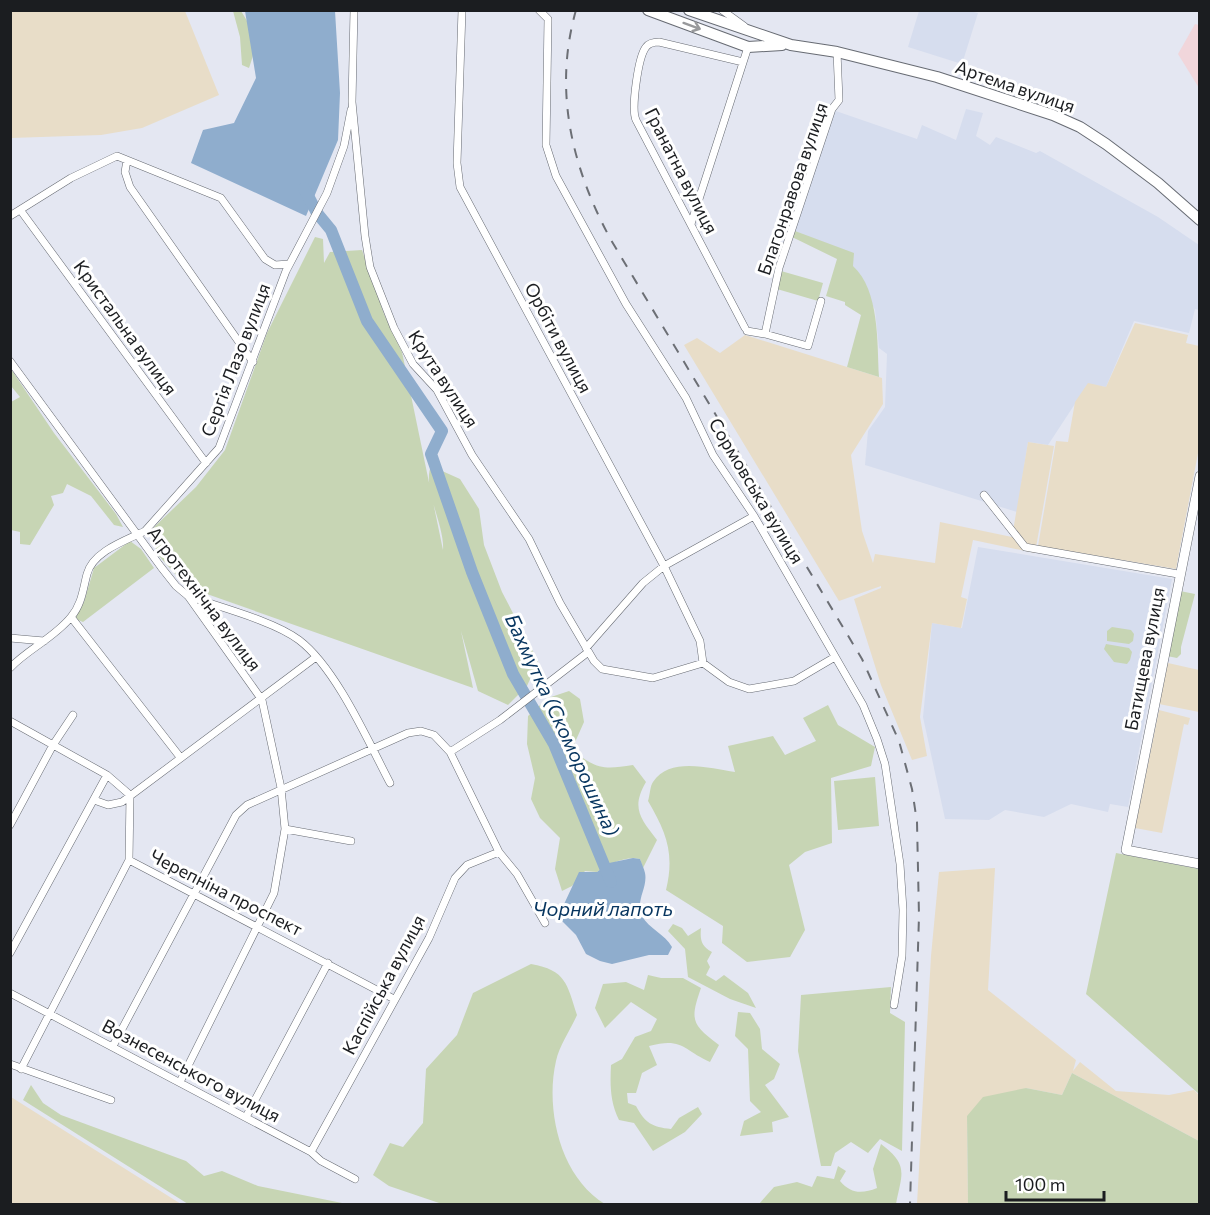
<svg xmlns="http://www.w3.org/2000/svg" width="1210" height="1215" font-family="Commissioner,sans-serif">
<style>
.built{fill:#d6ddee}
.industrial{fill:#e8ddc8}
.education{fill:#f1d6db}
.green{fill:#c7d5b4}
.water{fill:#8fadcd}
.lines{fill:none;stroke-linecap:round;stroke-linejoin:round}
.river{stroke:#8fadcd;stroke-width:12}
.street-casing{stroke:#676b73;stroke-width:8}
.secondary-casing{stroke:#676b73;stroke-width:10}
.primary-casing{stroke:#676b73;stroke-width:12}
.street{stroke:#fff;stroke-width:7}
.secondary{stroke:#fff;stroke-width:9}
.primary{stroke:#fff;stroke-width:10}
.rail{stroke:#6c6f75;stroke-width:2;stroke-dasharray:10 10;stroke-linecap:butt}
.oneway{stroke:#98999b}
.labels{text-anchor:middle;stroke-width:6;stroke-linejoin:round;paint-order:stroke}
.street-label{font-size:18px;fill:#1b1d20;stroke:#fff}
.water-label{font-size:20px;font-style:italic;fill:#07355f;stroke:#fff}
</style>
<rect width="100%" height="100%" fill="#e4e7f2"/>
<path class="built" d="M969,11L978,13L962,64L908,47L919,11Z
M966,109L983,113L976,136L990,145L996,137L1036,153L1040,151L1158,217L1199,245V310L1195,309L1189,333L1134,321L1106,387L1088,384L1048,445L1028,442L1017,512L865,465L868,431L885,407L887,354L879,348L875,310L854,267L795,231L833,110L917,139L922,125L956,140Z
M978,547L1172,579L1128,807L1110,804L1108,812L1071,804L1044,817L1005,810L989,820L945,819L923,717L932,623L962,628Z"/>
<path class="industrial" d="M10,11H185L219,95L142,128L101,135L11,138Z
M1135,323L1188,335L1186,343L1199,346V448L1176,569L1038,546L1056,441L1068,442L1075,402L1088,383L1106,387Z
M745,335L882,378L883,404L851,455L862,531L873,563L875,554L935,563L940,522L1012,537L1028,442L1054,446L1035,553L973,540L961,597L967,599L961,628L932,623L920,717L927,756L912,760L881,685L854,599L881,588V586L839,601L684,345L697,338L720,353Z
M1168,663L1199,670V712L1159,704Z
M1159,710L1190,718L1188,725L1184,724L1162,833L1135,828Z
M995,868L988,990L1076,1060L1073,1071L1080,1062L1116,1091L1169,1095L1194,1090L1199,1095V1141L1072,1073L1062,1095L1026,1088L967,1116L968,1204H917L931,956L939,872Z
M10,1097H11L181,1204H11Z"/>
<path class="education" d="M1195,24L1199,25V88L1178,54Z"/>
<path class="green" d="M233,11H241C255,33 259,41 249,68L242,65L240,37Z
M795,231L854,253L853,266C880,291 877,343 879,377L847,367L861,315L845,305V302L826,296L837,259L792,237Z
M315,237L323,239L324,263L330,252L362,250L384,314L402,352L443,550C445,526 422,488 431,466L460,479L479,509L484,545L502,592L538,661L527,686L508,705L478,691L461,631L473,688L187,587L158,555L150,531L196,487L225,450L267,333Z
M781,271L823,283L818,301L777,289Z
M11,369L54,433L116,514L123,527L114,525L91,496L67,484L63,493L51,496L54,505L30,545L20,544V532L11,530V402L20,397L11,386Z
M130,541L141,549L154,568L83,622L75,619L84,602L94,568Z
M1180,591L1195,594L1181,647V654L1177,658L1167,656Z
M1112,627L1131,630L1134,634L1133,641L1129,644L1107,641V631Z
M1106,644L1129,648L1132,652L1130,660L1127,664L1114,662L1104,649Z
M569,691L580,699L584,722L572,749C595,769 603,770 633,765L646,782C631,808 640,818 657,840L643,868L640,859C625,856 609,864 597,872L585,871L572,886L562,891L555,869L560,838L540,818L531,799L535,778L527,744L528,716L548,698Z
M828,705L838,725L875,747L871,766L831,778L832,843L805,852L789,865L805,930L790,957L747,962L722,943L723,926L666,890C675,853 666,832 648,801C650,795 650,786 653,782C670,756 711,769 735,772L728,746L773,736L785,755L816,741L803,718Z
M875,777L879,826L838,830L834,781Z
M1116,853L1199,869V1094L1086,994Z
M673,924L682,928L688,936L701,928C700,940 701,946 712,952L707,961L710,967L706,975L716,981L724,975L748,993L756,1008L730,999L688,977L685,949L668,931Z
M531,964C566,970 567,984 577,1015C571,1029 559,1046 556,1061C545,1109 560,1177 605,1204H442L389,1186L373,1175L390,1143L403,1147L423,1123L426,1069L457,1035L473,993Z
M648,975L661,978H683L701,988C690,1020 691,1024 719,1045L710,1062C683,1050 683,1037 649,1046L657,1065L642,1073L636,1093H627L628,1103L636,1106C645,1123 652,1127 671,1129L679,1118L698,1107L702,1114L685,1132L653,1151L634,1123L619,1120C610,1102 610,1085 611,1065L622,1059L635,1037L651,1031L657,1019L631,1002L605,1028L595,1008L603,984L626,982L644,990Z
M891,987L890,1013L905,1022L902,1151L880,1139L868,1153L851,1142L835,1153L831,1166H821L798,1051L801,995Z
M738,1012L750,1013L760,1029L762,1049L780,1064L774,1079L765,1085L789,1117L772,1122L773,1132L740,1136L744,1121L761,1112L750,1101L748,1049L735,1036Z
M1072,1073L1199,1141V1204H968L967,1116L983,1097L1026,1088L1062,1095Z
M31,1085L43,1103L61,1115L186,1161L204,1176L222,1171L258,1186L347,1204H188L23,1100Z
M881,1144C909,1165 902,1173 896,1204H759L774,1187L797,1182L812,1187L817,1176L834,1179L838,1166L846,1171L840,1181C851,1194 862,1194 877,1188L873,1169Z"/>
<path class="water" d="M245,11H335L340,93L338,140L306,216L191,163L203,130L234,123L256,78Z
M633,858L640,859C642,864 644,869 645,873C648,888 635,900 642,916C649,929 665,934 672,947L668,955H649L612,964L600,961L586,954L576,935L558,917L579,872H597L609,863Z"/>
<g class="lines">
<path class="river" d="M304,188L317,213L331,230L367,321L442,431L431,454L472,572L513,674L554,744L611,882"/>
<defs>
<path id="street" d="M354,10L352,102L365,236L370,267L394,328L413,364L437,390L472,455L529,539L560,603L594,661L602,669L653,678L703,663L729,682L749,689L794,681L835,657
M462,10L457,163L460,187L664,566L700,641L703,663
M539,10L548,19L546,145L556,176L626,304L686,398L713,455L754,516L863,705L877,739L885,764L900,864L903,910L902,956L894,1005
M722,10L744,26
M743,62L659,42C654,42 649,43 646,47C638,57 631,109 636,120L745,328
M127,160L125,172L130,187L253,362
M21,211L206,463
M10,216L71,178L117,156L221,198L265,259L275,265L289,264
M691,224L748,47
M747,331L765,334L779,268L832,109L839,100L837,52
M765,334L808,346L821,301
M10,361L161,567L176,586L188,596L262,700L281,788L285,829L274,893L180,1082
M984,495L1025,547L1178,574
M188,596C219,607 274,621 299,640C336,668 368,741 390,783
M71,617L180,757
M10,638L44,641
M586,648L643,583L664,566L754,516
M10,668C28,649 54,638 71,617C82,604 83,589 87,574C93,551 127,540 145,531L219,448L286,271L327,193L344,146L351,110
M10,721L107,775L130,795L129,860L394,999
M450,752L500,720L587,653
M94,800L108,805L122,802L316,657
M10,825L53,745L73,715
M285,829L351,841
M10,953L107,775
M10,993L311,1152L321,1161L355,1179
M113,1046L236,815L247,805L408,733L421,731L434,735L450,752L499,852L517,874L545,923
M10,1064L111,1100
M21,1069L129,860
M246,1117L328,963
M311,1152L429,938L455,878L467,865L499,852"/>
<path id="secondary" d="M1200,476L1126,850L1200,864"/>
<path id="primary" d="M648,10L748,47L782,45
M689,10L791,45L837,52L937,77L1053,115L1080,127L1106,144L1158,183L1200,220"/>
</defs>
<use href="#street" class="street-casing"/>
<use href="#secondary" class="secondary-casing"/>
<use href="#primary" class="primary-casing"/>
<use href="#street" class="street"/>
<use href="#secondary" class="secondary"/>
<use href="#primary" class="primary"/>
<path class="rail" d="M576,10C553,91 572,168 611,240L862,659L899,741L912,789L917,822L919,916L910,1204"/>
</g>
<defs><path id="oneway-shaft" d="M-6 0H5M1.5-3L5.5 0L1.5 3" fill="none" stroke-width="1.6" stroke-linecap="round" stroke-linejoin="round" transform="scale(1.5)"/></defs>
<use class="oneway" href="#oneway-shaft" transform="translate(692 26) rotate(20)"/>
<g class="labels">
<g class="street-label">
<text transform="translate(1015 87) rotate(19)" y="6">Артема вулиця</text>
<text transform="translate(681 171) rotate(63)" y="6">Гранатна вулиця</text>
<text transform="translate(793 189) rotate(-71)" y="6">Благонравова вулиця</text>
<text transform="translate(125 328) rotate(54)" y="6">Кристальна вулиця</text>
<text transform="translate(558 338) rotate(62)" y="6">Орбіти вулиця</text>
<text transform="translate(236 360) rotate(-69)" y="6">Сергія Лазо вулиця</text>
<text transform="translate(443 379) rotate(57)" y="6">Крута вулиця</text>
<text transform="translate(756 491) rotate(59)" y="6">Сормовська вулиця</text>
<text transform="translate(204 599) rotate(53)" y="6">Агротехнічна вулиця</text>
<text transform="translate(1145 659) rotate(-79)" y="6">Батищева вулиця</text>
<text transform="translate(226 893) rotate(27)" y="6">Черепніна проспект</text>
<text transform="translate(384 985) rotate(-62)" y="6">Каспійська вулиця</text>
<text transform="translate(191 1071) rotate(28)" y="6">Вознесенського вулиця</text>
</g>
<g class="water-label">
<text transform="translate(562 725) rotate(65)" y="7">Бахмутка (Скоморошина)</text>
<text x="603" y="916">Чорний лапоть</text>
</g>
</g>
<rect width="1210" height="1215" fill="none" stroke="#1b1d20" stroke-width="24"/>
<path d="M1006 1191v9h98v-9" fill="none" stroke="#1b1d20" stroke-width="3"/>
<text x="1015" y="1191" font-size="18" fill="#1b1d20" stroke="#ffffff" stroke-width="4.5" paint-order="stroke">100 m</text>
</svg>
